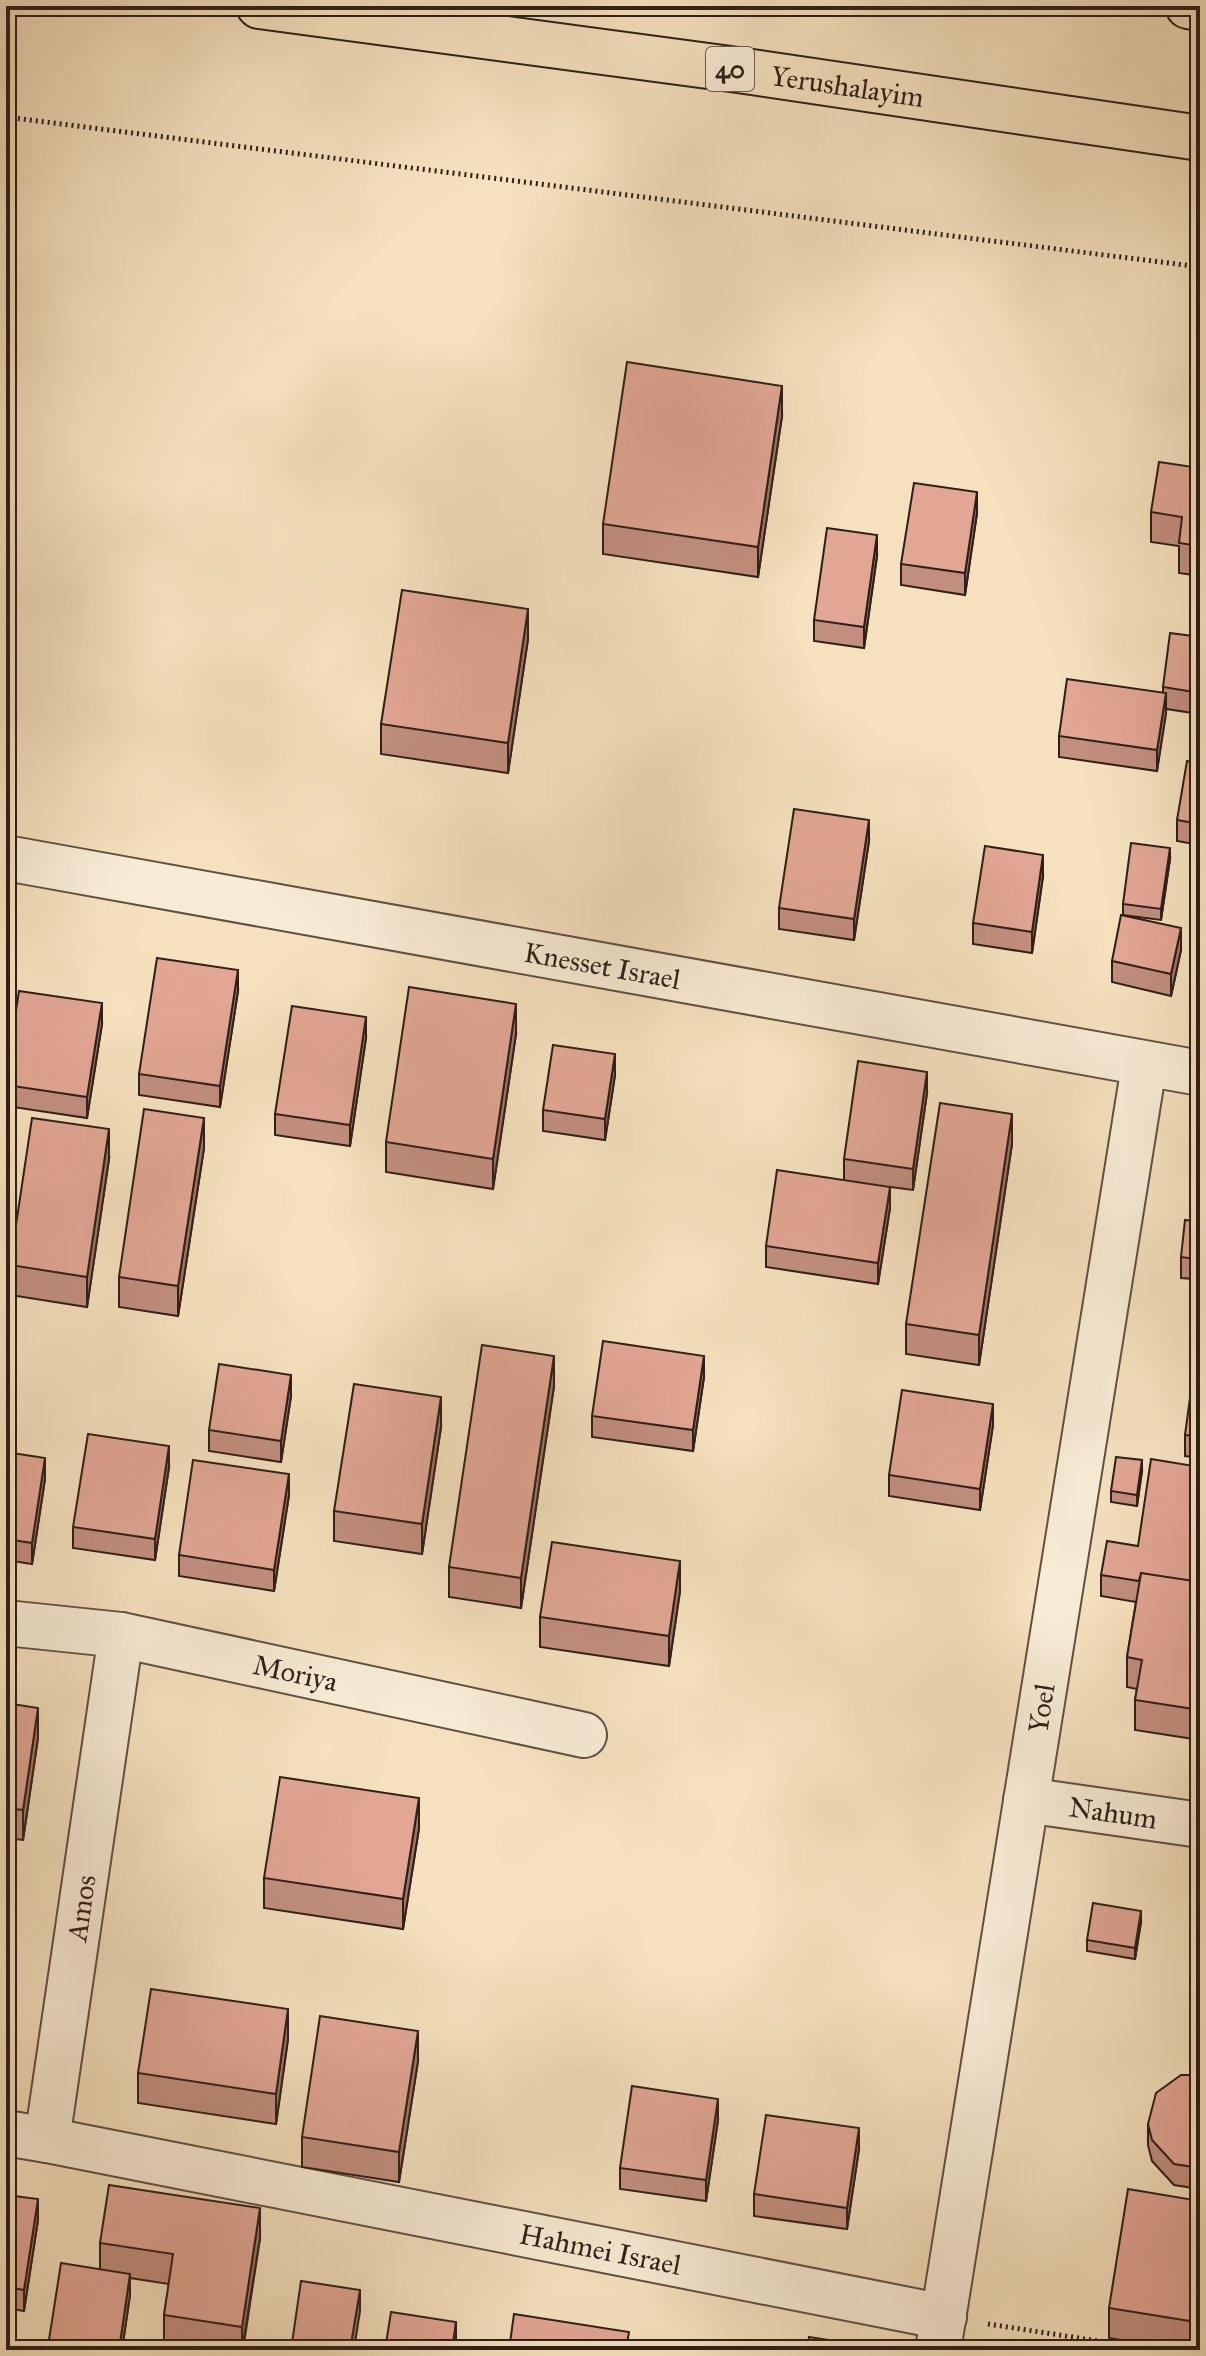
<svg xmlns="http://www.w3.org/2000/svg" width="1206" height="2356" font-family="'IM FELL Great Primer',serif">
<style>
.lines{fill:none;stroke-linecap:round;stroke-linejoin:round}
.minor-casing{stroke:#605042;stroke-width:48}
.highway-casing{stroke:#2e1f18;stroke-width:48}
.path{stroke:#2e1f18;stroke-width:5;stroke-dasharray:2 4;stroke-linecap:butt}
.minor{stroke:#f8ecd5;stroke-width:44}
.highway{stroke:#f5e1be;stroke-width:44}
.wall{fill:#c28f7f;stroke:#2e1f18;stroke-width:2}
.shaded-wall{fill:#9e7468;stroke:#2e1f18;stroke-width:2}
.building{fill:#e1a694;stroke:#2e1f18;stroke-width:2}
.labels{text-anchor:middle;stroke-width:6;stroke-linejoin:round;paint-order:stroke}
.shield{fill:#f8ecd5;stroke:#6b5c51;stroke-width:2}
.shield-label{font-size:26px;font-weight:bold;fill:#2e1f18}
.street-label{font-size:28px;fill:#2e1f18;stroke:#f8ecd5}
</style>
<rect width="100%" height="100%" fill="#f5e1be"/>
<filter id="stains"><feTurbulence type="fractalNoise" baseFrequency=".0025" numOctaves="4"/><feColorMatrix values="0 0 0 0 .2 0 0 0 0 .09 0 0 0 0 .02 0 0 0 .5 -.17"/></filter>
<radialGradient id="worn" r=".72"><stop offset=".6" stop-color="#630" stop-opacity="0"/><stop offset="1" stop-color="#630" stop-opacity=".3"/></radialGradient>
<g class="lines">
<defs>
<g id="minor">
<path id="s1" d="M6,858L1200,1073"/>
<path id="s2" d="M6,1623L121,1635L584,1735"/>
<path id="s3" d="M1026,1800L1200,1825"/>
<path id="s4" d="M6,2133L47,2140L121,1635"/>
<path id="s5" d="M47,2140L944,2317"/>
<path id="s6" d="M938,2350L1144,1066"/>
</g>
<g id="highway">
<path id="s7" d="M259,6L738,70L1200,138"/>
<path d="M1188,6L1200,8"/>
</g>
</defs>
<use href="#minor" class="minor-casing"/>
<use href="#highway" class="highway-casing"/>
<path class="path" d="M6,117L1200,267
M988,2324L1157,2350"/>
<use href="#minor" class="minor"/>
<use href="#highway" class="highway"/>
</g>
<path class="wall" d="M782,416L758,577L603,554V524Z
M1200,468V576L1179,573V546L1151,542V512Z
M977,513L965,595L901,585V564Z
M877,556L864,648L814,641V620Z
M1200,637V714L1166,709L1157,771L1059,757V736L1163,693V687Z
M528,639L508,773L381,754V724Z
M1200,763V845L1177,841V820Z
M869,841L854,940L779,929V908Z
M1170,859L1161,920L1123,915V904Z
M1043,876L1032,953L973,944V923Z
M1181,950L1171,996L1112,982V961Z
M238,991L220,1107L139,1095V1074Z
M102,1024L87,1118L6,1106V1075Z
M516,1034L493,1189L386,1172V1142Z
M366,1038L350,1146L275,1135V1114Z
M615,1075L605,1140L543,1131V1110Z
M927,1093L913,1190L890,1187V1208L878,1284L766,1267V1246L844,1180V1159Z
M1012,1144L979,1365L906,1354V1324Z
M204,1148L178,1316L119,1307V1277Z
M109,1159L87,1307L10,1295V1265Z
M1200,1219V1305L1193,1304L1194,1279L1181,1278V1257Z
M704,1377L693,1451L592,1437V1416Z
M554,1386L521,1608L449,1597V1567Z
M1200,1391V1458L1185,1456V1435Z
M291,1396L281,1462L209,1451V1430Z
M993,1425L980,1510L889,1496V1475Z
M441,1427L422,1554L334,1541V1511Z
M6,1452L45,1479L32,1564L6,1560Z
M169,1467L155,1560L73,1548V1527Z
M1142,1471L1137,1506L1111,1502V1491Z
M289,1495L274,1591L179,1576V1555Z
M1101,1575L1200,1582V1740L1135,1730V1700L1137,1689L1127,1687V1657L1136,1602L1101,1596Z
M680,1591L669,1666L540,1647V1617Z
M6,1703L38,1738L23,1840L6,1838Z
M419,1828L403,1929L264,1908V1878Z
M1141,1922L1135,1959L1087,1951V1940Z
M288,2039L276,2124L138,2103V2073Z
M418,2061L399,2182L302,2167V2137Z
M1200,2075V2189L1174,2185L1152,2161L1148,2145V2124Z
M718,2120L706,2201L620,2189V2168Z
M859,2149L847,2229L754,2216V2194Z
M6,2195L38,2220L24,2311L6,2308Z
M1200,2201V2328L1196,2350H1181L1109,2338V2308Z
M260,2238L243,2350H197L164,2345V2315L169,2284L130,2278V2295L122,2350H49V2340L100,2269V2243Z"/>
<path class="shaded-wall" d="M782,386V416L758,577V547Z
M977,492V513L965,595V573Z
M877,535V556L864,648V627Z
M528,609V639L508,773V743Z
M1166,693V714L1157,771V750Z
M869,820V841L854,940V919Z
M1170,848V859L1161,920V909Z
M1043,855V876L1032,953V932Z
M1181,928V950L1171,996V974Z
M238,970V991L220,1107V1086Z
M102,1003V1024L87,1118V1097Z
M516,1004V1034L493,1189V1159Z
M366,1017V1038L350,1146V1125Z
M615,1054V1075L605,1140V1119Z
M927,1072V1093L913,1190V1169Z
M1012,1114V1144L979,1365V1335Z
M204,1118V1148L178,1316V1286Z
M109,1129V1159L87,1307V1277Z
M890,1187V1208L878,1284V1263Z
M554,1356V1386L521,1608V1578Z
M704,1356V1377L693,1451V1430Z
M291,1375V1396L281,1462V1441Z
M441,1397V1427L422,1554V1524Z
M993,1404V1425L980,1510V1489Z
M169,1446V1467L155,1560V1539Z
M45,1458V1479L32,1564V1543Z
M1142,1460V1471L1137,1506V1495Z
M289,1474V1495L274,1591V1570Z
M1200,1542V1563L1193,1610V1589Z
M680,1561V1591L669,1666V1636Z
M38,1708V1738L23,1840V1810Z
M419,1798V1828L403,1929V1899Z
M1141,1911V1922L1135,1959V1948Z
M15,1984V2006L6,2068V2047Z
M288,2009V2039L276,2124V2094Z
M418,2031V2061L399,2182V2152Z
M718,2099V2120L706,2201V2180Z
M859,2128V2149L847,2229V2208Z
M38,2199V2220L24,2311V2290Z
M260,2208V2238L242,2350V2327Z
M130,2274V2295L122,2350H119Z
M360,2290V2311L354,2350H350Z
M1200,2298V2328L1196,2350V2322Z
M456,2322V2343L455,2350H452Z"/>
<path class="building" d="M627,362L782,386L758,547L603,524Z
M1159,462L1200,468V546L1179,543L1182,517L1151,512Z
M914,483L977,492L965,573L901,564Z
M827,528L877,535L864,627L814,620Z
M402,590L528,609L508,743L381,724Z
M1170,633L1200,637V693L1163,687Z
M1067,679L1166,693L1157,750L1059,736Z
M1187,761L1200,763V824L1177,820Z
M794,809L869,820L854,919L779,908Z
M1131,843L1170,848L1161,909L1123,904Z
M985,846L1043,855L1032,932L973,923Z
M1121,915L1181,928L1171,974L1112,961Z
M157,958L238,970L220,1086L139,1074Z
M409,987L516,1004L493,1159L386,1142Z
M19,991L102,1003L87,1097L6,1085V1075Z
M292,1006L366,1017L350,1125L275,1114Z
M553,1045L615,1054L605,1119L543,1110Z
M858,1061L927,1072L913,1169L844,1159Z
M940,1103L1012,1114L979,1335L906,1324Z
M144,1109L204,1118L178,1286L119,1277Z
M32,1118L109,1129L87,1277L10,1265Z
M777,1170L890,1187L878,1263L766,1246Z
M1200,1219V1284L1193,1283L1196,1259L1181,1257L1185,1220L1200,1222Z
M603,1341L704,1356L693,1430L592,1416Z
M482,1345L554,1356L521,1578L449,1567Z
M219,1364L291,1375L281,1441L209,1430Z
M354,1384L441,1397L422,1524L334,1511Z
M902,1390L993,1404L980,1489L889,1475Z
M1191,1390L1200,1391V1436L1185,1435Z
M88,1434L169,1446L155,1539L73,1527Z
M6,1452L45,1458L32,1543L6,1539Z
M1116,1457L1142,1460L1137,1495L1111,1491Z
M1151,1459L1200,1467V1542L1194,1581L1141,1573L1139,1581L1101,1575L1107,1541L1138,1546Z
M193,1460L289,1474L274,1570L179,1555Z
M552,1542L680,1561L669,1636L540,1617Z
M1141,1573L1200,1582V1710L1135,1700L1142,1660L1127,1657Z
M6,1703L38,1708L23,1810L6,1808Z
M280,1777L419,1798L403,1899L264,1878Z
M1093,1903L1141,1911L1135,1948L1087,1940Z
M6,1983L15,1984L6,2047Z
M151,1989L288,2009L276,2094L138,2073Z
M320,2016L418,2031L399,2152L302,2137Z
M1181,2075H1200V2168L1174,2164L1152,2140L1148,2124L1156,2093Z
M632,2086L718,2099L706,2180L620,2168Z
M766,2115L859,2128L847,2208L754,2194Z
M109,2185L260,2208L242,2327L164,2315L173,2254L100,2243Z
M1128,2189L1200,2201V2298L1196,2322L1109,2308Z
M6,2195L38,2199L24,2290L6,2287Z
M61,2263L130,2274L119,2350L49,2340Z
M301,2281L360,2290L350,2350H291Z
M391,2312L456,2322L452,2350H385Z
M514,2314L629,2332L626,2350H509Z
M809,2337L875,2347V2350H807Z"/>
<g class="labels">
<rect class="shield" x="706" y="47" width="48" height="44" rx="6"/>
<g class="shield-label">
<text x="730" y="78">40</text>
</g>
<g class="street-label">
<text dy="10" stroke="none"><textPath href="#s7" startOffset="594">Yerushalayim</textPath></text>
<text dy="10" stroke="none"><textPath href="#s1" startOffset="606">Knesset Israel</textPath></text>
<text dy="10" stroke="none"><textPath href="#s2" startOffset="294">Moriya</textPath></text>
<text dy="10" stroke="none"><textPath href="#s6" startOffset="650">Yoel</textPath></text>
<text dy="10" stroke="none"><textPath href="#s3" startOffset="88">Nahum</textPath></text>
<text dy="10" stroke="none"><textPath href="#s4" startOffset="276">Amos</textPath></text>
<text dy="10" stroke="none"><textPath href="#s5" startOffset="564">Hahmei Israel</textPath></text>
</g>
</g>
<rect width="1206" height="2356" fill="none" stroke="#f5e1be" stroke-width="32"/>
<rect x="8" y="8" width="1190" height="2340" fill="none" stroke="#2e1f18" stroke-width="4"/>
<rect x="16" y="16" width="1174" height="2324" fill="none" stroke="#2e1f18" stroke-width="2"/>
<rect width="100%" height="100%" filter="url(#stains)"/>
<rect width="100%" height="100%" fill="url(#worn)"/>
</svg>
